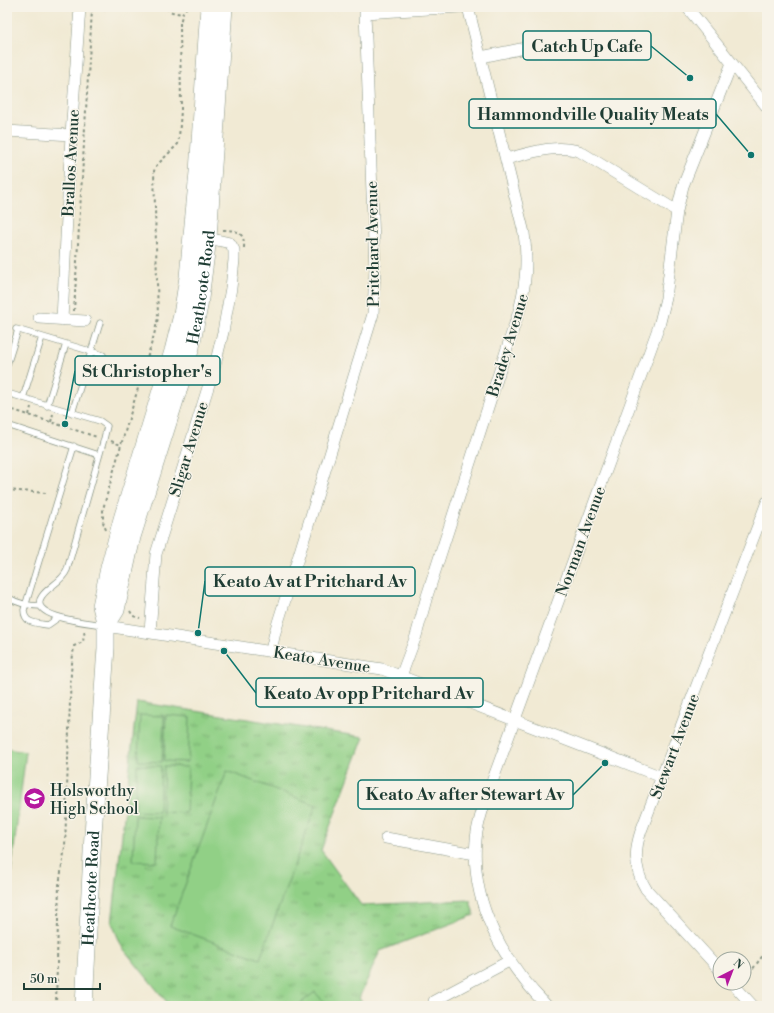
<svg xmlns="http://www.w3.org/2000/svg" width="774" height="1013" font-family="'Libre Bodoni',serif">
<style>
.park{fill:url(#park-tufts);stroke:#58865d}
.pitch{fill:#91d086;stroke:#58865d}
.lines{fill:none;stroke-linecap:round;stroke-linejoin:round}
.lane-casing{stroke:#889484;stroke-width:7}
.street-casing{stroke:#889484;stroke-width:12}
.primary-casing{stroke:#889484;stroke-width:18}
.path{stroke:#889484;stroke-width:2;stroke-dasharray:3 3;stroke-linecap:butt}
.lane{stroke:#fff;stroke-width:5.5}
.street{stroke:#fff;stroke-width:11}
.primary{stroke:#fff;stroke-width:17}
.labels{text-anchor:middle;stroke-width:3;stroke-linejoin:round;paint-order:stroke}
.street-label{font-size:16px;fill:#1f3d34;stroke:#f7f3e8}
.poi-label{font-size:16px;fill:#1f3d34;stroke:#f7f3e8;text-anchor:start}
.leader{fill:none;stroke:#0f766e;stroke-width:1.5}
.callout-dot{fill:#0f766e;stroke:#f7f3e8;stroke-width:1.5}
.callout{fill:#f7f3e8;stroke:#0f766e;stroke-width:1.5}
.callout-label{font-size:17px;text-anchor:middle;font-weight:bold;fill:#1f3d34}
</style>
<defs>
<pattern id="park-tufts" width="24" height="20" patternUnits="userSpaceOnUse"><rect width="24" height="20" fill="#91d086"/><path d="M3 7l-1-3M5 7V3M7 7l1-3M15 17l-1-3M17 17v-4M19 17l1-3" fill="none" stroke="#76aa6e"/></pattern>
</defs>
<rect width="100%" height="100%" fill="#f7f3e8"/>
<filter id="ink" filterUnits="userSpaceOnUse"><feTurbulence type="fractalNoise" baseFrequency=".025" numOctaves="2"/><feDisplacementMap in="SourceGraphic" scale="8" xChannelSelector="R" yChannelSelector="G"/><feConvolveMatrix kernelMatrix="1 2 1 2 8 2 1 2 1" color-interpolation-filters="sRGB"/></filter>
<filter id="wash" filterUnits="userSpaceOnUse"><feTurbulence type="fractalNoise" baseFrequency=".012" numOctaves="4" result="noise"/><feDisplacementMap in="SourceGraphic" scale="16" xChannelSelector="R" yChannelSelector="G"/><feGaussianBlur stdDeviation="0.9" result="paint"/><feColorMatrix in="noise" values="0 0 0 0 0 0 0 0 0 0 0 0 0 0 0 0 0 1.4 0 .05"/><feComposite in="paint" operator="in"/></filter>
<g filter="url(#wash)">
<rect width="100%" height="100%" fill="#f1ead4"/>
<path class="park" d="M137,702L364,737L321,850L361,905L470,900L474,915L380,951L359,998L365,1006H170L122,947L112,923Z"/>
<path class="pitch" d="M140,715L164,716L162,762L138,761Z
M166,715L190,717L188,762L164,761Z
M7,749L26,752L9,888H7Z
M137,765L161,766L159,812L135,811Z
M164,766L188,767L186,813L162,812Z
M227,771L316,805L260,959L170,926Z
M135,816L159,817L157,862L133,861Z
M315,992L327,1006H297Z"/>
</g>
<g filter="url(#ink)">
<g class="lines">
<defs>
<path id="lane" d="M16,329L103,355
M7,365L18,330
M7,393L100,421L107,426L104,439L67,570C62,582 49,586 42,596C26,618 92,623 103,625
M23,398L42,337
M47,406L66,344
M72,413L100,323
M7,425L99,455
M7,597C17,603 28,606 40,606
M58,618L48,625C37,623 24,624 24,610L74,446"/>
<path id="street" d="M687,7L767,107
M481,57L530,47
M7,131L71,135
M506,159C530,153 554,144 579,151L677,211
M39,318L85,321
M62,320L71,135L80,7
M106,626L382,669L662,777
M150,632L156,554L215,365L223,332L231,288L234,260V250L230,243L208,238
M271,651L275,632L291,581L373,314L375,269L365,13L460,7
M401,676L416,636L427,596L519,311C526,283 528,261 524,233L468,7
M386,838L475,854
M720,970L646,889C634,870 634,851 641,831L767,502
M732,983L753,1006
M434,1001L509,961
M547,1006C504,962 470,904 476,840C477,824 483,808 488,793L659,326L666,298L677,211L683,186L732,63"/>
<g id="primary">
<path id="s1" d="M106,626L116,610L132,537L181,381L191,347L199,306L208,238L224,7"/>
<path id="s2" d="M84,1006L93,834L106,648V626L101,606L109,568L122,519L173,351L182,315L188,277L198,172L209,7"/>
</g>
</defs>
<use href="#lane" class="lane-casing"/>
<use href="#street" class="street-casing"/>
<use href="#primary" class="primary-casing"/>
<path class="path" d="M166,8L172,12L182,14
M104,11L105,7
M223,230C237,230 245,232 244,248
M74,311L92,10
M7,408L97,437
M29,415L31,407
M51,422L53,414
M111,441L121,445
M7,490L46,493
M106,530L103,522V509L121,445L154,335L158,318L154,171L156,166L178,144L179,138L181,110L180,23L183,12L187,7
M130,611L133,616L140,618
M767,850L765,859L767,865
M746,978L767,950
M56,1006L58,920L59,885L65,847L71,672L74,646L83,642L85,629"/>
<use href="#lane" class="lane"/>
<use href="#street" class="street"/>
<use href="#primary" class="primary"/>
</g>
</g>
<defs>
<symbol id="school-disc" viewBox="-11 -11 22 22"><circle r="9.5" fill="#b5179e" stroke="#f7f3e8"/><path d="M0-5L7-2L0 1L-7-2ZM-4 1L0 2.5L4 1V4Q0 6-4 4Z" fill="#fff"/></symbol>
</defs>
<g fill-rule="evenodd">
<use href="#school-disc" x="22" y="786" width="25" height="25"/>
</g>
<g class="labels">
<g class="street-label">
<text transform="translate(70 163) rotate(-87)" y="6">Brallos Avenue</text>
<text transform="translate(372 244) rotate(-91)" y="6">Pritchard Avenue</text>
<text dy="6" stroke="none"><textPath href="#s1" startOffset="353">Heathcote Road</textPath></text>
<text transform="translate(507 345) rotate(-73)" y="6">Bradey Avenue</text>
<text transform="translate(188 449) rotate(-73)" y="6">Sligar Avenue</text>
<text transform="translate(580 541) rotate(-70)" y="6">Norman Avenue</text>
<text transform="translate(322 659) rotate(9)" y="6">Keato Avenue</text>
<text transform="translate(674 746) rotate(-69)" y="6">Stewart Avenue</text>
<text dy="6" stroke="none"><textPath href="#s2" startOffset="118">Heathcote Road</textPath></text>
</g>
<g class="poi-label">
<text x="50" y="796">Holsworthy<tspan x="50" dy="18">High School</tspan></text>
</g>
</g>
<path class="leader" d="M690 78L651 46M751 155L716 114M65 424L75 371M198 633L205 581M224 651L256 693M605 763L573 795"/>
<g class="callout-dot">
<circle cx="690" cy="78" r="4"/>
<circle cx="751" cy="155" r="4"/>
<circle cx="65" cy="424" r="4"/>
<circle cx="198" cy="633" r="4"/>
<circle cx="224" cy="651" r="4"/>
<circle cx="605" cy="763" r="4"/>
</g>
<g class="callout">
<rect x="523" y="31" width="128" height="29" rx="4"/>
<rect x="469" y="99" width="247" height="29" rx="4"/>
<rect x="75" y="356" width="145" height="29" rx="4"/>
<rect x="205" y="567" width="210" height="29" rx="4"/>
<rect x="256" y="678" width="227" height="29" rx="4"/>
<rect x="358" y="780" width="215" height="29" rx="4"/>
</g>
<g class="callout-label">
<text x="587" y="52">Catch Up Cafe</text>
<text x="593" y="120">Hammondville Quality Meats</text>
<text x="147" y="377">St Christopher's</text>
<text x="310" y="587">Keato Av at Pritchard Av</text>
<text x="369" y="699">Keato Av opp Pritchard Av</text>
<text x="465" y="800">Keato Av after Stewart Av</text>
</g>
<rect width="774" height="1013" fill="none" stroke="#f7f3e8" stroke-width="24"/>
<g transform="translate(732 971) rotate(42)"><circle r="19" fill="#f7f3e8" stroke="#a1aaa0"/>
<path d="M0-3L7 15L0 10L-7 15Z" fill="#b5179e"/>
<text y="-6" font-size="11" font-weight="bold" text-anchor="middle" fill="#1f3d34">N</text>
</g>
<path d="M24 983v6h76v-6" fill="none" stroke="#1f3d34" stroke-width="2"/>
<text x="30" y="983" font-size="12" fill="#1f3d34" stroke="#f7f3e8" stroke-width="3" paint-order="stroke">50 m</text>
</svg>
